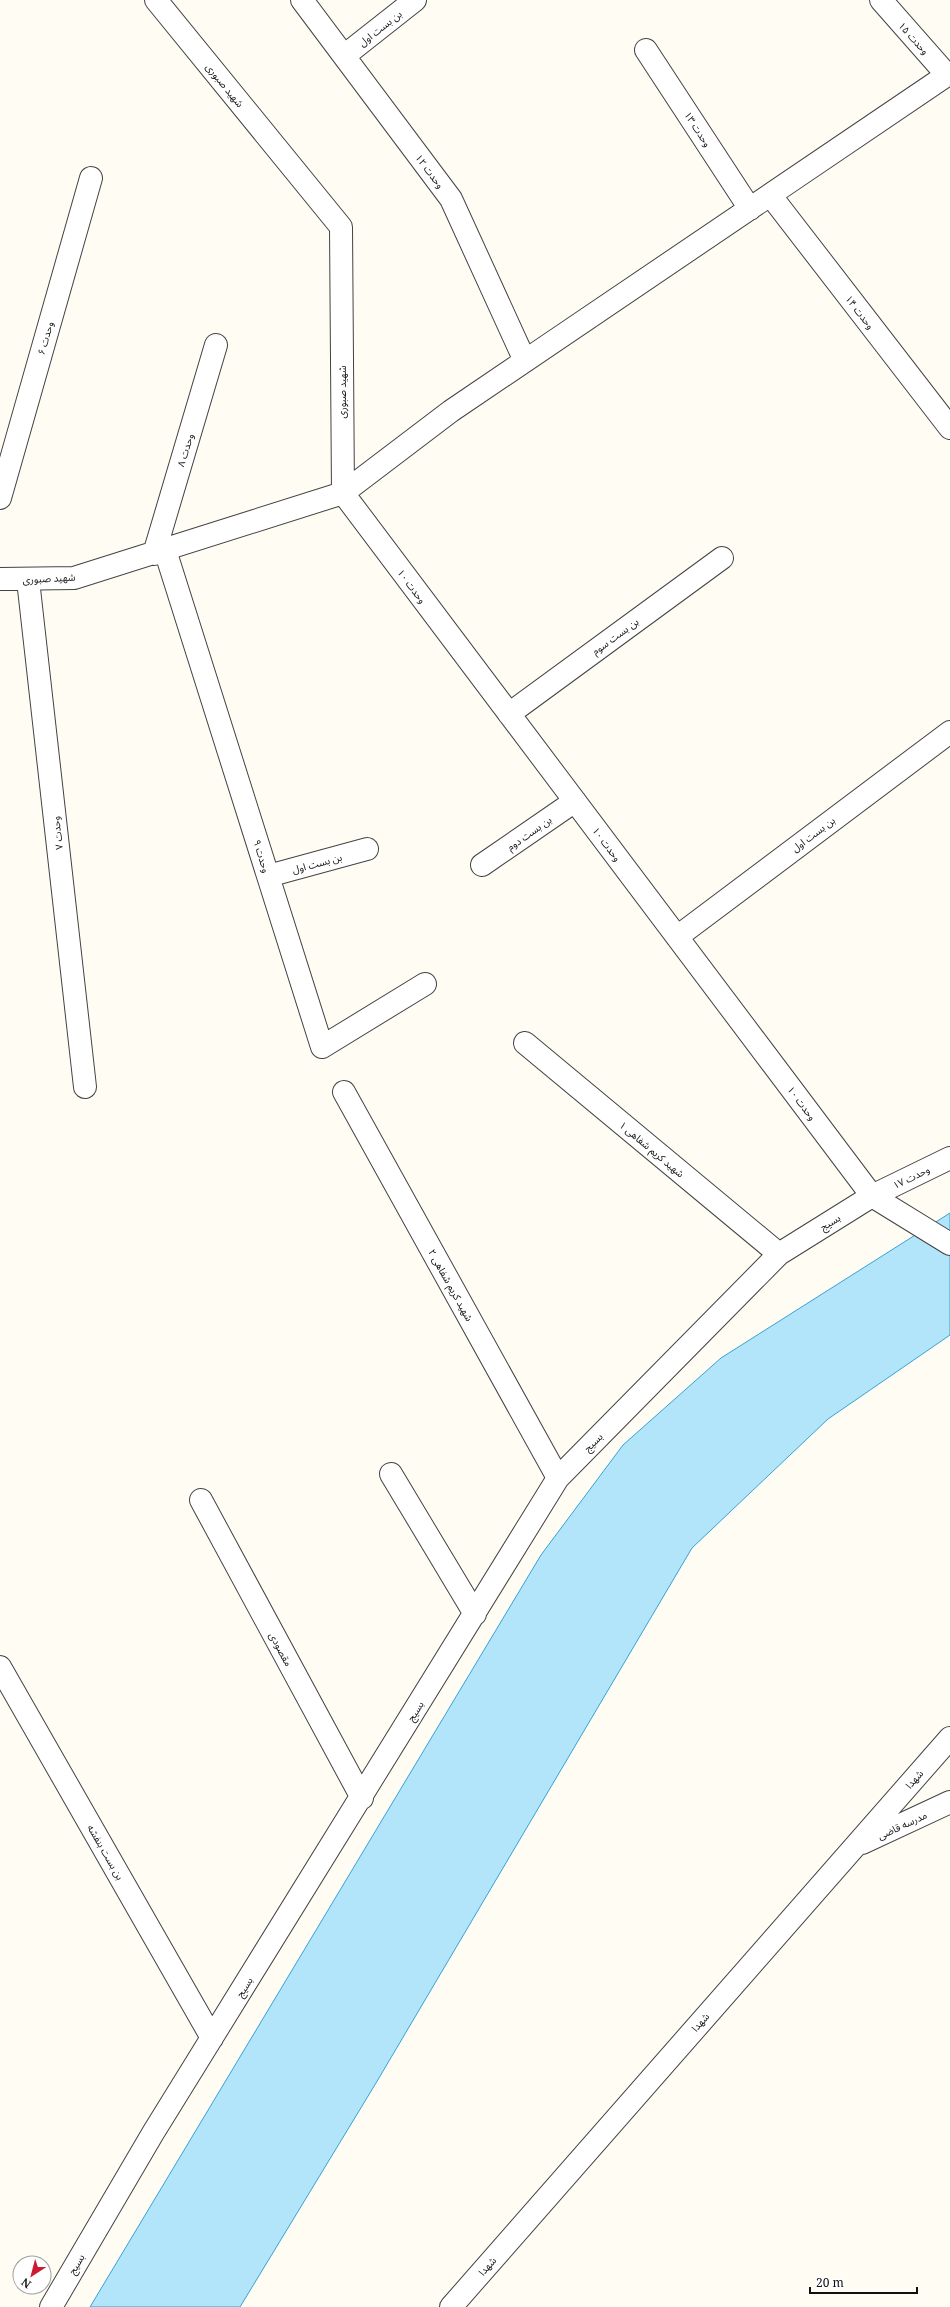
<svg xmlns="http://www.w3.org/2000/svg" width="950" height="2307" font-family="'Noto Serif','Noto Sans Arabic',serif">
<style>
.water{fill:#b3e5fa;stroke:#35a2d7}
.lines{fill:none;stroke-linecap:round;stroke-linejoin:round}
.minor-casing{stroke:#434343;stroke-width:24}
.minor{stroke:#fff;stroke-width:22}
.labels{text-anchor:middle;stroke-width:4;stroke-linejoin:round;paint-order:stroke}
.street-label{font-size:10px;fill:#101010;stroke:#fff}
</style>
<rect width="100%" height="100%" fill="#fffcf3"/>
<path class="water" d="M950,1213V1335L828,1419L692,1548L376,2083L240,2307H90L541,1555L623,1445L721,1358Z"/>
<g class="lines">
<defs>
<path id="minor" d="M156,0L341,227L343,493
M302,0L451,199L525,361
M881,0L947,75
M646,50L750,209
M344,56L415,0
M771,196L950,428
M343,493L872,1196L950,1244
M0,498L91,178
M165,550L322,1047L425,984
M154,554L216,345
M0,579L74,578L343,493L451,411L950,73
M28,580L85,1087
M509,714L722,558
M482,865L575,801
M268,876L367,849
M677,937L950,732
M525,1043L779,1254
M344,1092L558,1478
M391,1474L475,1614
M201,1500L362,1798
M0,1667L212,2038
M862,1843L950,1802
M51,2307L153,2133L558,1478L779,1254L872,1196L950,1158
M451,2307L950,1738"/>
</defs>
<use href="#minor" class="minor-casing"/>
<use href="#minor" class="minor"/>
</g>
<g class="labels">
<g class="street-label">
<text transform="translate(380 28) rotate(-38)" y="4">بن بست اول</text>
<text transform="translate(914 38) rotate(48)" y="4">وحدت ۱۵</text>
<text transform="translate(225 85) rotate(51)" y="4">شهید صبوری</text>
<text transform="translate(698 129) rotate(57)" y="4">وحدت ۱۳</text>
<text transform="translate(430 171) rotate(53)" y="4">وحدت ۱۲</text>
<text transform="translate(860 312) rotate(52)" y="4">وحدت ۱۴</text>
<text transform="translate(45 338) rotate(-74)" y="4">وحدت ۶</text>
<text transform="translate(342 392) rotate(-90)" y="4">شهید صبوری</text>
<text transform="translate(185 450) rotate(-73)" y="4">وحدت ۸</text>
<text transform="translate(49 578) rotate(-3)" y="4">شهید صبوری</text>
<text transform="translate(412 586) rotate(53)" y="4">وحدت ۱۰</text>
<text transform="translate(615 636) rotate(-36)" y="4">بن بست سوم</text>
<text transform="translate(57 833) rotate(-96)" y="4">وحدت ۷</text>
<text transform="translate(529 833) rotate(-35)" y="4">بن بست دوم</text>
<text transform="translate(813 834) rotate(-37)" y="4">بن بست اول</text>
<text transform="translate(607 844) rotate(53)" y="4">وحدت ۱۰</text>
<text transform="translate(262 856) rotate(73)" y="4">وحدت ۹</text>
<text transform="translate(317 863) rotate(-15)" y="4">بن بست اول</text>
<text transform="translate(802 1103) rotate(53)" y="4">وحدت ۱۰</text>
<text transform="translate(652 1149) rotate(40)" y="4">شهید کریم شفاهی ۱</text>
<text transform="translate(911 1177) rotate(-26)" y="4">وحدت ۱۷</text>
<text transform="translate(830 1222) rotate(-32)" y="4">بسیج</text>
<text transform="translate(451 1285) rotate(61)" y="4">شهید کریم شفاهی ۲</text>
<text transform="translate(593 1442) rotate(-45)" y="4">بسیج</text>
<text transform="translate(281 1649) rotate(62)" y="4">مقصودی</text>
<text transform="translate(415 1711) rotate(-58)" y="4">بسیج</text>
<text transform="translate(914 1779) rotate(-49)" y="4">شهدا</text>
<text transform="translate(902 1825) rotate(-25)" y="4">مدرسه قاضی</text>
<text transform="translate(106 1852) rotate(60)" y="4">بن بست بنفشه</text>
<text transform="translate(244 1987) rotate(-58)" y="4">بسیج</text>
<text transform="translate(700 2022) rotate(-49)" y="4">شهدا</text>
<text transform="translate(76 2264) rotate(-60)" y="4">بسیج</text>
<text transform="translate(487 2266) rotate(-49)" y="4">شهدا</text>
</g>
</g>
<g transform="translate(32 2275) rotate(216)"><circle r="19" fill="#ffffff" stroke="#9f9f9f"/>
<path d="M0-3L7 15L0 10L-7 15Z" fill="#cb1d32"/>
<text y="-6" font-size="11" font-weight="bold" text-anchor="middle" fill="#101010">N</text>
</g>
<path d="M810 2287v6h107v-6" fill="none" stroke="#101010" stroke-width="2"/>
<text x="816" y="2287" font-size="12" fill="#101010" stroke="#ffffff" stroke-width="3" paint-order="stroke">20 m</text>
</svg>
